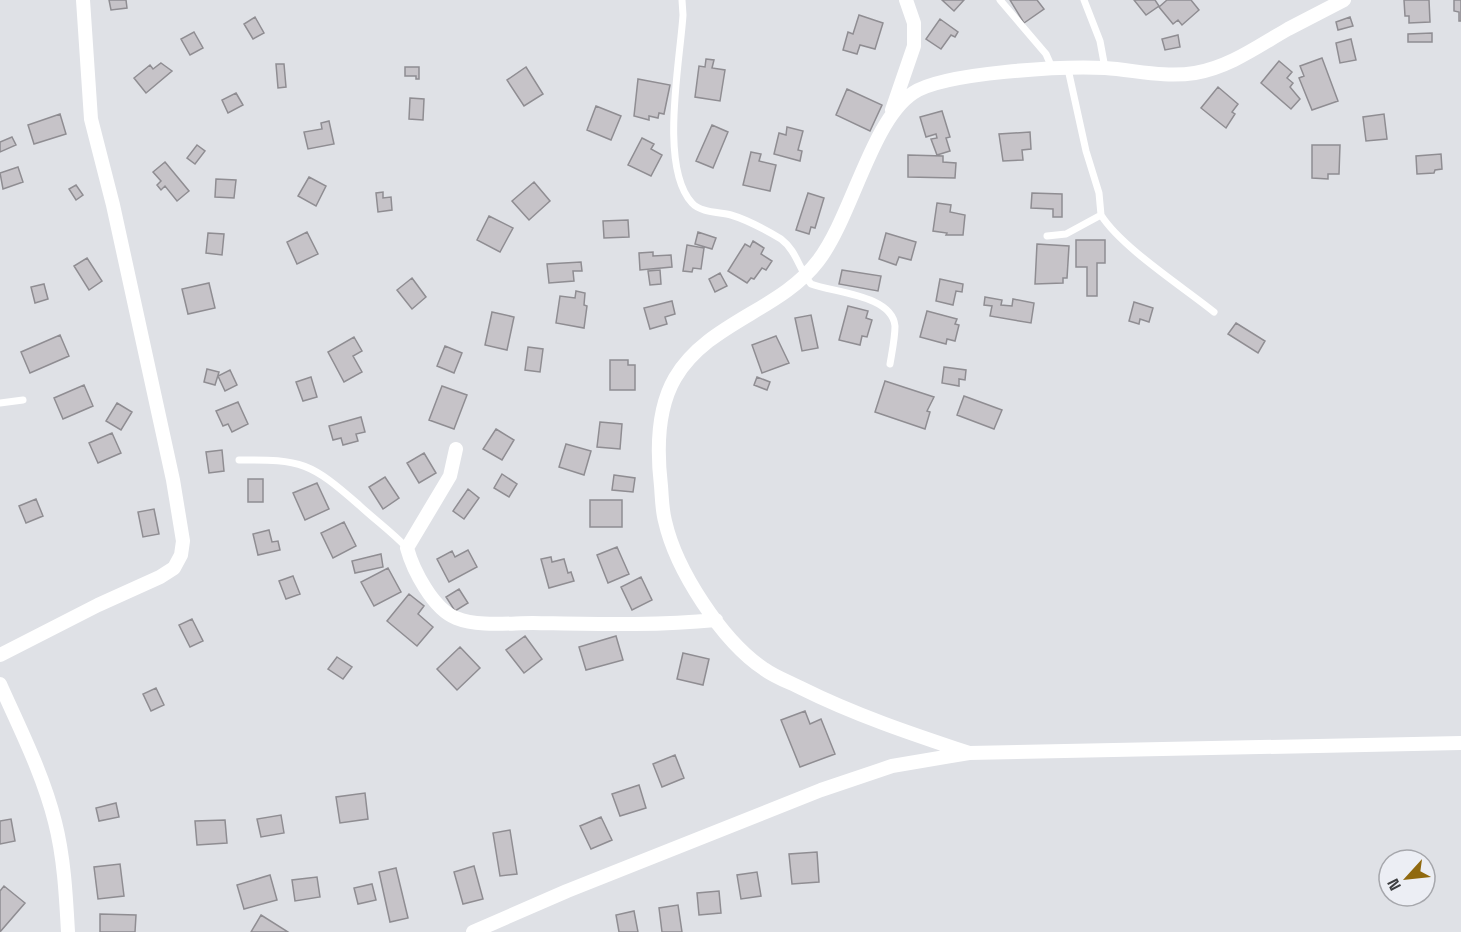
<svg xmlns="http://www.w3.org/2000/svg" width="1461" height="932" font-family="'Space Grotesk',sans-serif">
<style>
.building{fill:#c6c3c8;stroke:#8f8d92;stroke-width:1.5}
.lines{fill:none;stroke-linecap:round;stroke-linejoin:round}
.service{stroke:#fff;stroke-width:7}
.minor{stroke:#fff;stroke-width:14}
</style>
<rect width="100%" height="100%" fill="#dfe1e6"/>
<path class="building" d="M109,0H126L127,8L111,10Z
M942,0H964L954,11Z
M1010,0H1037L1044,9L1024,23Z
M1134,0H1155L1159,6L1146,15Z
M1167,0H1191L1199,10L1182,25L1178,20L1173,24L1159,7Z
M1404,0H1429L1430,22L1409,23V16H1405Z
M1454,0H1461V21H1459V12L1454,11Z
M859,15L883,23L875,49L860,45L857,54L843,50L848,32L853,34Z
M255,17L264,33L253,39L244,24Z
M1350,17L1353,26L1338,30L1336,22Z
M940,19L958,32L955,37L951,35L941,49L926,39Z
M194,32L203,48L190,55L181,39Z
M1432,33V42H1408V34Z
M1178,35L1180,47L1165,50L1162,39Z
M1351,39L1356,60L1340,63L1336,43Z
M1322,58L1338,101L1312,110L1299,78L1304,76L1300,66Z
M706,59L714,60L712,68L725,70L720,101L695,97L699,66L705,67Z
M1279,61L1292,72L1287,78L1293,83L1290,87L1300,99L1291,109L1261,83Z
M161,63L172,71L146,93L134,78L150,65L153,69Z
M276,64H284L286,87L278,88Z
M405,67H419V79H416V76H405Z
M526,67L543,94L524,106L507,80Z
M638,79L670,85L664,114L659,113L658,118L649,116V120L634,116Z
M1218,87L1238,104L1232,112L1235,114L1226,128L1201,108Z
M847,89L882,105L870,131L836,115Z
M236,93L243,105L228,113L222,100Z
M410,98L424,99L423,120L409,119Z
M596,106L621,116L611,140L587,130Z
M942,111L950,137L946,138L950,151L937,155L931,139L937,138L936,134L926,137L920,117Z
M60,114L66,134L34,144L28,125Z
M1384,114L1387,139L1366,141L1363,117Z
M329,121L334,144L308,149L304,132L322,129L321,123Z
M712,125L728,132L713,168L696,161Z
M787,127L803,131L798,150L802,151L800,161L774,154L779,133L786,135Z
M1030,132L1031,149L1022,150L1023,160L1003,161L999,134Z
M12,137L16,145L0,152V142Z
M642,138L654,144L651,149L662,155L651,176L628,165Z
M197,145L205,151L195,164L187,158Z
M1312,145H1340L1339,174H1328V179L1312,178Z
M751,152L761,154L759,161L776,165L770,191L743,185Z
M1441,154L1442,169L1435,170L1434,173L1417,174L1416,156Z
M908,155L943,156V162L956,163L955,178L908,177Z
M165,162L189,191L177,201L165,186L161,190L157,185L161,181L153,172Z
M18,167L23,182L3,189L0,173Z
M309,177L326,186L316,206L298,196Z
M216,179L236,180L234,198L215,197Z
M534,182L550,201L529,220L512,201Z
M76,185L83,195L76,200L69,189Z
M383,192V198L391,197L392,210L378,212L376,193Z
M808,193L824,198L815,228L811,227L809,234L796,230Z
M1032,193L1062,194V217H1053V209L1031,208Z
M937,203L951,205L950,212L965,215L963,235H946L947,233L933,231Z
M489,216L513,228L500,252L477,240Z
M628,220L629,237L604,238L603,221Z
M307,232L318,254L297,264L287,242Z
M698,232L716,238L712,249L695,244Z
M208,233L224,234L222,255L206,253Z
M886,233L916,242L911,260L899,257L896,265L879,259Z
M1076,240H1105V263H1097V296H1087V267H1076Z
M753,241L764,248L761,254L772,261L766,270L762,268L754,279L751,278L747,283L728,271L745,244L750,247Z
M1037,244L1069,246L1067,278H1063V283L1035,284Z
M687,245L704,248L701,269L693,268L692,272L683,271Z
M653,252V256L671,255L672,267L640,270L639,253Z
M87,258L102,281L89,290L74,266Z
M581,262L582,271H573L574,281L549,283L547,264Z
M660,270L661,284L650,285L648,271Z
M842,270L881,276L878,291L839,284Z
M720,273L727,286L715,292L709,279Z
M412,278L426,297L412,309L397,290Z
M940,279L963,284L962,292L956,291L953,305L936,301Z
M209,283L215,308L188,314L182,289Z
M44,284L48,299L35,303L31,287Z
M576,291L585,293L584,305L587,306L584,328L556,323L560,296L575,298Z
M985,297L1002,300L1001,305L1012,306L1013,299L1034,303L1031,323L990,316L992,306L984,305Z
M672,301L675,314L665,317L667,324L650,329L644,308Z
M1134,302L1153,308L1149,322L1140,319L1139,324L1129,321Z
M848,306L868,311L866,318L872,320L867,337L862,336L860,345L839,340Z
M927,311L957,319L955,324L959,325L955,341L947,339L946,344L920,337Z
M492,312L514,317L507,350L485,345Z
M811,315L818,348L802,351L795,318Z
M1236,323L1265,341L1258,353L1228,334Z
M60,335L69,356L30,373L21,352Z
M776,336L789,363L762,373L752,345Z
M354,337L362,351L353,356L362,372L344,382L328,352Z
M445,346L462,353L454,373L437,366Z
M528,347L543,349L540,372L525,370Z
M610,360H628V365H635V390H610Z
M944,367L966,370L965,380L959,379V386L942,383Z
M207,369L219,372L215,385L204,382Z
M230,370L237,385L225,391L218,376Z
M311,377L317,397L303,401L296,382Z
M757,377L770,382L767,390L754,385Z
M885,381L934,397L927,411L930,412L925,429L875,412Z
M84,385L93,406L63,419L54,398Z
M442,386L467,395L454,429L429,420Z
M964,396L1002,410L994,429L957,415Z
M238,402L248,424L232,432L228,424L223,426L216,411Z
M117,403L132,412L121,430L106,421Z
M361,417L365,432L356,434L358,441L343,445L341,438L333,440L329,426Z
M600,422L622,424L620,449L597,447Z
M496,429L514,440L502,460L483,449Z
M112,433L121,453L98,463L89,443Z
M566,444L591,451L584,475L559,467Z
M222,450L224,471L209,473L206,452Z
M424,453L436,473L419,483L407,463Z
M502,474L517,484L509,497L494,488Z
M614,475L635,478L633,492L612,490Z
M385,477L399,498L383,509L369,487Z
M248,479H263V502H248Z
M317,483L329,509L305,520L293,493Z
M468,489L479,498L464,519L453,511Z
M36,499L43,516L26,523L19,506Z
M590,500H622V527H590Z
M154,509L159,534L143,537L138,512Z
M344,522L356,546L333,558L321,533Z
M269,530L272,542L278,541L280,550L258,555L253,534Z
M617,547L629,574L608,583L597,555Z
M468,550L477,567L449,582L437,559L452,551L455,557Z
M381,554L383,567L355,573L352,561Z
M551,557L552,562L564,559L568,573L571,572L574,581L549,588L541,559Z
M388,568L401,592L374,606L361,582Z
M293,576L300,594L286,599L279,581Z
M641,577L652,600L632,610L621,587Z
M459,589L468,603L455,611L446,597Z
M409,594L424,606L418,614L433,627L417,646L387,621Z
M192,619L203,641L190,647L179,625Z
M525,636L542,659L524,673L506,650Z
M616,636L623,660L586,670L579,647Z
M460,647L480,668L457,690L437,669Z
M683,653L709,659L703,685L677,679Z
M337,657L352,667L343,679L328,669Z
M156,688L164,705L151,711L143,694Z
M805,711L810,724L821,719L835,754L800,767L781,720Z
M675,755L684,778L662,787L653,764Z
M639,785L646,808L620,816L612,794Z
M365,793L368,819L340,823L336,797Z
M116,803L119,817L99,821L96,808Z
M281,815L284,833L261,837L257,819Z
M601,817L612,840L591,849L580,826Z
M11,819L15,841L0,844V821Z
M225,820L227,843L197,845L195,821Z
M510,830L517,874L500,876L493,833Z
M817,852L819,882L792,884L789,854Z
M120,864L124,896L98,899L94,867Z
M474,866L483,899L463,904L454,872Z
M396,868L408,918L390,922L379,872Z
M757,872L761,896L741,899L737,875Z
M270,875L277,900L244,909L237,885Z
M317,877L320,897L295,901L292,880Z
M372,884L376,900L358,904L354,888Z
M4,886L25,903L0,932V891Z
M719,891L721,913L699,915L697,893Z
M678,905L682,932H662L659,908Z
M634,911L638,932H619L616,915Z
M100,914L136,915L135,932H100Z
M261,915L288,932H251Z"/>
<g class="lines">
<path class="service" d="M682,0L683,15C680,62 659,167 692,203C701,213 720,212 731,215C748,220 766,230 781,239C797,251 799,270 811,284C835,293 892,295 895,326C895,338 892,352 890,364
M1000,0L1046,54L1053,70
M1084,0L1100,41L1105,68
M1101,215C1121,247 1183,287 1214,312
M1047,236L1066,234L1101,215L1099,193L1086,151L1068,69
M0,403L23,400
M239,460C302,459 311,463 359,505C375,520 392,532 407,548"/>
<path class="minor" d="M892,110L914,46V23L906,0
M456,449L450,476L407,548C413,570 433,609 456,618C478,627 509,623 533,623C594,624 655,626 716,620
M0,655L98,605L160,577L174,568L181,555L183,541L173,480L113,205L91,119L83,0
M0,684C20,729 43,774 55,822C64,857 66,896 68,932
M969,753C912,734 855,715 801,688C789,682 775,677 764,669C722,641 676,570 665,521C662,510 662,498 661,486C657,452 657,409 675,378C708,322 780,311 818,261C852,217 871,121 913,93C944,72 1065,66 1105,68C1135,70 1164,78 1195,73C1230,67 1258,46 1288,29C1307,19 1325,10 1344,0
M473,932L567,891L821,790L892,766L969,753L1461,743"/>
</g>
<g transform="translate(1407 878) rotate(243)"><circle r="28" fill="#eceef4" stroke="#a6a7ac" stroke-width="1.5"/>
<path d="M0-4.5L10 22L0 15L-10 22Z" fill="#90690f"/>
<text y="-9" font-size="16" font-weight="bold" text-anchor="middle" fill="#3c3d3f">N</text>
</g>
</svg>
